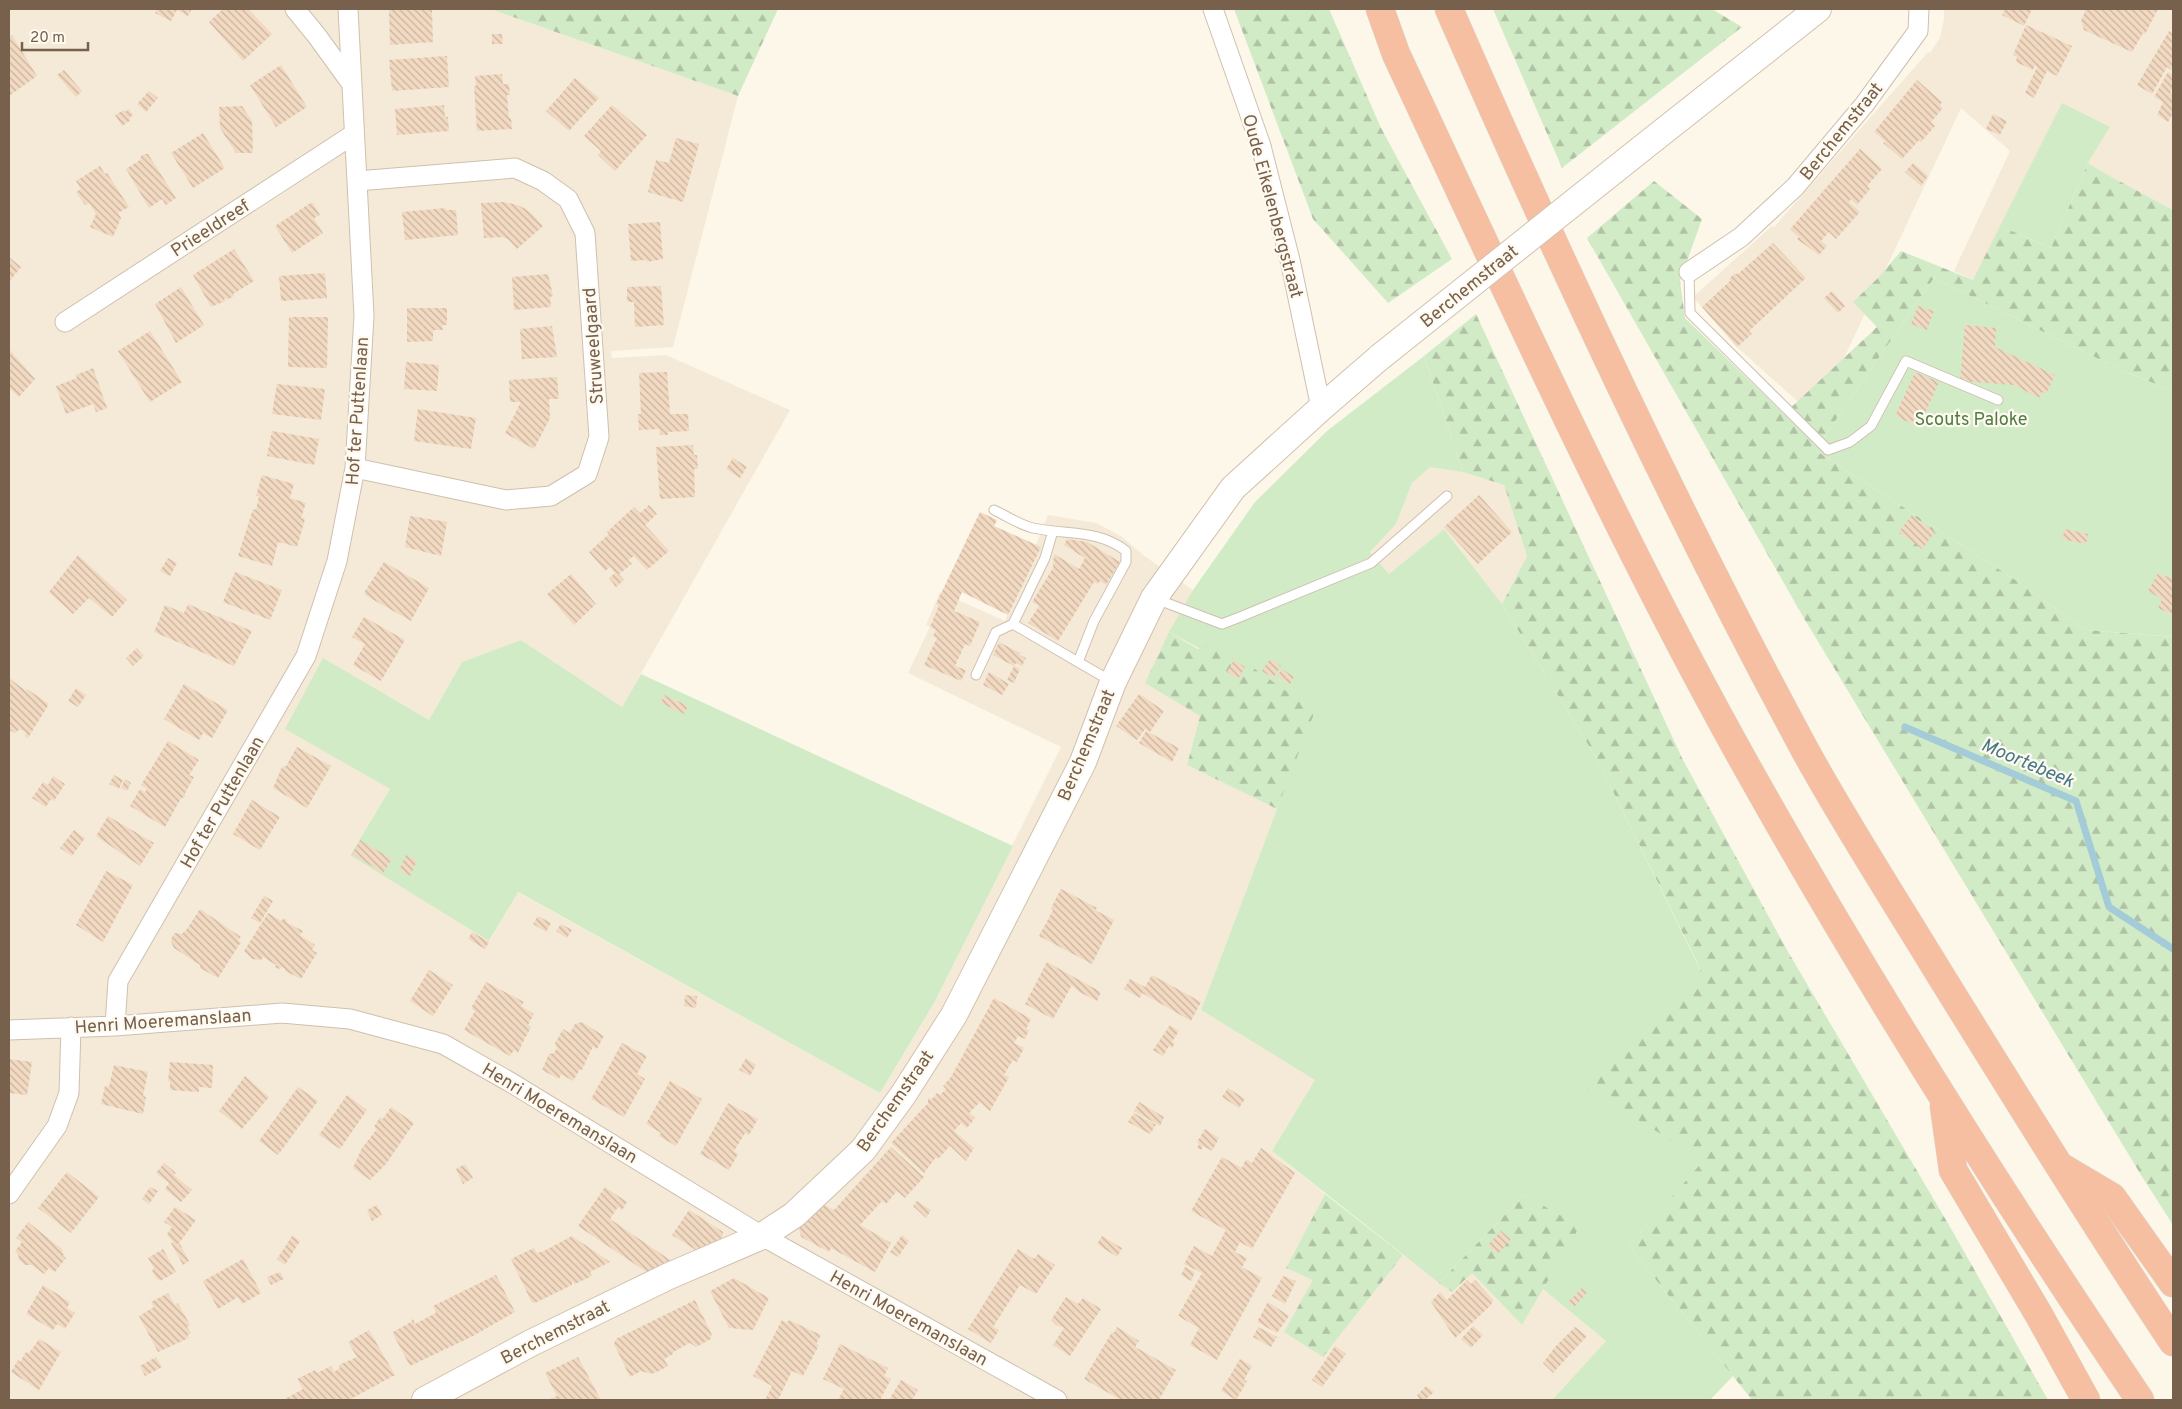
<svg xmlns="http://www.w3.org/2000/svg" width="2182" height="1409" font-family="Overpass,sans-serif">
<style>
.residential{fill:#f4ead7}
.green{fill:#d2ebc7}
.forest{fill:url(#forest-firs)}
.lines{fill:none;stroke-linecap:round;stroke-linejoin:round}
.stream{stroke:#a3cbd8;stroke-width:7}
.building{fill:url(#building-back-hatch)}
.lane-casing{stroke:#cfc0ae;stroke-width:11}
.street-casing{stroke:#cfc0ae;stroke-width:21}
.secondary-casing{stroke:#d2c1ac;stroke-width:28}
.highway-casing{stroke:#dcd6d0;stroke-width:29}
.lane{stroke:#fff;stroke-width:9}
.street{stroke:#fff;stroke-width:19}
.secondary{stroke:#fff;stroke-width:26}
.highway{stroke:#f6bfa1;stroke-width:28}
.secondary-bridge-casing{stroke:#d2c1ac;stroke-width:28;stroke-linecap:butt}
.secondary-bridge{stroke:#fff;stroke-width:26}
.labels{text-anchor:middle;stroke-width:4.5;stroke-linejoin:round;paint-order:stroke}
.street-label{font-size:18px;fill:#77604c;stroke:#fffaf0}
.park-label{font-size:18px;fill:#4f7d43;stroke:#fffaf0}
.water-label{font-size:19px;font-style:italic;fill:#46788b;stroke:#fffaf0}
</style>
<defs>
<pattern id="forest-firs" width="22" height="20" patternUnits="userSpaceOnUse" patternTransform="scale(1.25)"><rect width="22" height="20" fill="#d2ebc7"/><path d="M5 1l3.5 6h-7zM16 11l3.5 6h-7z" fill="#afc2a4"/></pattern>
<pattern id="building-back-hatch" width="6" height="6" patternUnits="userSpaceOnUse" patternTransform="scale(1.25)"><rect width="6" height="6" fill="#f2d9c1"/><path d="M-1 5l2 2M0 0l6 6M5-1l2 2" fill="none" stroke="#c9b39f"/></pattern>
</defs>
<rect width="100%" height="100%" fill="#fcf7e9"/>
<path class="residential" d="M9,9H490L738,96L673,347L611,351L612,358L666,355L790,410L622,707L521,640L462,662L429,720L323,659L286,729L390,789L350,854L490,941L517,892L880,1093L934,1003L1061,747L908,673L930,627L926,625L940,592L1005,621L1048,515L1096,523L1121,536L1143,555L1193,590L1169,633L1200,716L1187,765L1277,809L1201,1010L1316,1080L1272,1151L1325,1194L1286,1268L1313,1279L1323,1357L1403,1255L1452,1292L1471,1272L1522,1325L1543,1289L1606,1341L1552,1400H9Z
M1944,9H2173V210L2108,175L2088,163L2110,127L1973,280L1954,271L2010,151L1961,108L1816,418L1737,347L1693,297L1772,226L1774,227L1928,52L1930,53L1940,38L1944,20Z
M1430,466L1463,472L1504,485L1527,556L1502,604L1444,529L1389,574L1370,552L1396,524L1412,483Z"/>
<path class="green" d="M2062,103L2110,127L2088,163L2051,248L2000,226Z
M1934,278L2121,370L2173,391V637L2086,630L2017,581L1815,450Z
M1424,356L1463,472L1430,467L1412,483L1396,524L1370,552L1389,574L1444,529L1502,604L1597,759L1701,971L1586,1088L1705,1160L1629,1246L1733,1376L1710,1400H1552L1606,1341L1543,1289L1579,1226L1524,1195L1439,1283L1272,1151L1315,1080L1201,1010L1314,711L1169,632L1193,590L1255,502L1327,431Z
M521,640L622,707L641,674L1013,846L934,1003L880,1093L518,892L489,941L350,855L390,789L285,729L323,658L429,720L462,662Z"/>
<path class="forest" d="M490,9H778L738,96Z
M1234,9H1329L1381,128L1452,259L1388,303L1313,219Z
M1493,9H1712L1742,27L1562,168Z
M2088,163L2108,175L2173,210V391L2121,370L1934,278L1815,450L2017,581L2086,630L2173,637V1225L2141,1175L1805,620L1587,238L1654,181L1702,219L1680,281L1685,318L1784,414L1877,327L1853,302L1878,278L1901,251L1973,280L2000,226L2051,248Z
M1476,314L1683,760L1787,950L1953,1232L2048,1400H1752L1629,1246L1704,1160L1585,1088L1701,970L1597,759L1502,604L1527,556L1504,485L1463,472L1424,356Z
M1169,632L1198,649L1216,642L1315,711L1277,809L1187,765L1200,716L1145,683Z
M1325,1194L1403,1255L1323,1357L1284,1332L1313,1280L1286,1268Z
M1524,1195L1580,1226L1522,1325L1472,1273L1452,1292L1439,1283Z"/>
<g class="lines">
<path class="stream" d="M1905,727L2076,801L2109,907L2173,949"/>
</g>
<path class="building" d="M157,9H192L188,16L177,10L171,21L155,13Z
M223,9H248L272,34L243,61L209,22Z
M410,9L432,10L433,42L390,45L389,10Z
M2005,9H2032L2024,26L2002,15Z
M2086,9H2158L2145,34L2143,33L2132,52L2084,30L2081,21Z
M2026,25L2072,46L2057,76L2047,71L2034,98L2025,93L2037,67L2035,65L2033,70L2016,62L2017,57L2013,55Z
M2169,31L2173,34V66L2171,70L2167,67L2152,94L2137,85Z
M492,34H502L503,44H492Z
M12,35L37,76L9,96V37Z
M447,56L449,87L392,91L389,60Z
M281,65L307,107L276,127L250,85Z
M64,70L82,91L76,97L57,75Z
M2168,72L2173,75V88L2170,94L2173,95V113L2168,122L2157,115L2163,102L2154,97Z
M502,74L503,84H509L510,95H507L509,118H511L512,129L477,131L474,86H476L475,76Z
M575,78L599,98L569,131L546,111Z
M1917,80L1942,102L1940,105L1943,108L1931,122L1935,126L1921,142L1919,140L1902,159L1883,143L1885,141L1874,132Z
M149,91L158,98L146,112L137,104Z
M444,105L445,117H448L449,131L397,135L395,109Z
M612,105L647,135L615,171L598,155L601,151L584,136Z
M242,106L252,121L253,153H236L220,128L219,107Z
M129,109L133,115L129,118L131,120L122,126L115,115L124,110L125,112Z
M1993,114L2007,121L2000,135L1986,129Z
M203,133L225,168L193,188L171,153Z
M676,138L699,144L683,202L648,192L656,160L669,163Z
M1860,149L1882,169L1867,186L1870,189L1857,205L1851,199L1849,202L1860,212L1836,239L1829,232L1821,241L1827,246L1819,255L1797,239L1799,237L1790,229Z
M144,154H148L176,198L166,205L162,199L149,208L126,169L140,160L141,156Z
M1913,163L1928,176L1921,186L1905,172Z
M100,166L105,174L107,173L129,207L118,213L121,218L113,237L90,227L96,214L89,203L85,205L76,192L81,189L76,181Z
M312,202L320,215L314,218L323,233L292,253L275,226Z
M503,202L518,205L529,211L543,226L517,249L509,240L503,237L484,238L481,203Z
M446,208V210H456L458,235L405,240L402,212Z
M660,222L663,259L647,262V260L631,261L628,224Z
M1773,243L1806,278L1749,331L1752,334L1737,347L1702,307L1730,281V278L1734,274H1738Z
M234,249L254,281L233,294L234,296L227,300L226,298L224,299L225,301L211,307L193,275Z
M9,257L21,267L9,282Z
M325,273L327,298L281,301L279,276Z
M548,274L553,296L550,297L551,307L514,310L512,277Z
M661,286L664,325L635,327L634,302H627V287Z
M181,287L204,325L176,343L155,304Z
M1832,291L1845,306L1838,313L1824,298Z
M1918,306L1934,311L1927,330L1911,324Z
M407,308H447V325H442L443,330H433V341L407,342Z
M289,317H328L327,368L288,367Z
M1965,325L1996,328L1995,347L2055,375L2046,394L2042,392L2039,398L2014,385L1960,381Z
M552,326L557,357L522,359L520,329Z
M150,331L182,382L150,402L118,351Z
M9,349L35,379L19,397L9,388Z
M406,362L439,365L437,391L404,389Z
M93,368L107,408L96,412L93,404L66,414L56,386L77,378L76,375Z
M667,372L670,414H688L689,431L668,432V435H660L659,429L639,430L638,414H641L639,373Z
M1915,372L1939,382L1919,427L1895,416Z
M557,377L559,399H549L550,418L534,449L505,433L520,404V402H510L509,380Z
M277,384L325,389L321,420L272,414Z
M418,409L476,418L471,449L414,441Z
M272,431L319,439L314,465L267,456Z
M693,445L694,455H697L698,469H694L695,497L660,499L656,447Z
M733,458L747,467L740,478L726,469Z
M262,475L294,484L290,498L306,503L301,518L305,519L297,547L278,542L272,566L238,556L253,509L256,510L259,496H256Z
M1479,495L1512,532L1478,564L1444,527Z
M649,505L657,514L645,525L669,551L647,570L634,556L628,560L632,564L619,574L624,580L616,587L609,578L615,573L610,567L605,571L589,552L609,534L607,532L634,507L640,513Z
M980,512L997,520L994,526L1041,547L1008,615L962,592L954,611L980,622L970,646L965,644L955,666L966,670L961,681L924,665L937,638L933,636L936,630L930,627L939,605L936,604Z
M1912,515L1935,532L1922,549L1899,532Z
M410,516L447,522L441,556L405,547Z
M2065,529L2088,534L2086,544L2062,539Z
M1067,539L1087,542L1120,562L1106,585L1100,581L1098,584L1094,582L1058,641L1028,623L1039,606L1032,602L1053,568L1054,554L1079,569L1085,558L1064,545Z
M78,555L127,600L112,617L89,598L73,614L49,592Z
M168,558L177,563L170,576L160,571Z
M384,562L429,588L411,621L365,595V591Z
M235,572L282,590L270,620L223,602Z
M2158,573L2173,579V615L2158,608L2162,599L2148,591Z
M571,574L596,604L574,625L547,594Z
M188,604L252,631L234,666L154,632L165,605L184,613Z
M364,617L405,640L381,681L353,665L365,644L352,637Z
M999,642L1020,653V655L1026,658L1022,666L1016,663L1014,666L993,655Z
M137,648L144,656L133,666L126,658Z
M1270,659L1281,666L1273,678L1262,671Z
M1234,660L1245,667L1238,679L1227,672Z
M1014,666L1020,669L1014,683L1007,680Z
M1282,669L1294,677L1290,684L1277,676Z
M989,672L1009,684L1002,695L983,685Z
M9,678L26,691L27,689L49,704L28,738L25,736L26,733L20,729L15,733L9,730Z
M184,684L228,710L212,738L203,733L199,740L164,719Z
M76,688L86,695L78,707L68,701Z
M1139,694L1164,711L1150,732L1145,729L1137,740L1116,726Z
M664,695L688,706L684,714L661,703Z
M1146,731L1179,748L1172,762L1139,743Z
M168,741L199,760L189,775L194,777L185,793V796L180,800L165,827L130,806L140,789L145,792L147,789L141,785Z
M297,747L331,766L307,808L273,788L282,767L286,766Z
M114,775L123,780L119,789L109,784Z
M53,776L65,784L54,801L51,799L46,807L32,798L43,782L48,785Z
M125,779L131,783L127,791L121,788Z
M252,800L280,817L260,850L233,834Z
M108,816L154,843L140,866L96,836Z
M74,830L85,838L72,856L60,848Z
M360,840L392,859L383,873L352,854Z
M406,855L417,861L410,876L399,870Z
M106,871L133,885L103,942L76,925Z
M1061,889L1097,908L1095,910L1114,920L1092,964L1039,936L1053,910L1051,908Z
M264,896L273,901L260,923L251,918Z
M200,909L241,937L238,940L241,942L218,978L200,968V965L174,948L171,942L172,937L175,933L182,934L187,929Z
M268,913L282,921L283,918L287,920L286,922L303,931L300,935L315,945L312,950L317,953L301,979L285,971V969L281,967L279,969L275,967L276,965L263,957L261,960L252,959L244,951Z
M538,916L551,923L546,932L533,924Z
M561,924L572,930L567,938L556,931Z
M472,932L489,942L485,949L468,939Z
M1047,962L1101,992L1097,1001L1079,992L1072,985L1053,1019L1025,1004Z
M429,970L453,985L433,1016L410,1001Z
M1152,975L1201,1002L1191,1021L1142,993L1140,998L1124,989L1130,979L1145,987Z
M486,982L524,1002L521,1006L534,1014L528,1025L531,1027L522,1044L518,1053L514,1050L510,1056L464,1030L475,1011L471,1008Z
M685,995L697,996L696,1008L684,1006Z
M994,998L1031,1019L1026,1029L1029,1030L1025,1039L1018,1036L1014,1043L1024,1048L1017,1062L1013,1060L1004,1075L1009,1077L990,1111L980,1102L969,1113L975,1118L967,1128L961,1123L954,1131L974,1148L966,1161L950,1146L938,1159L936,1157L924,1173L891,1143L928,1103V1099L933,1098L937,1093L940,1095L946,1089L943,1086L951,1077Z
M582,1022L604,1036L597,1049L593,1046L582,1070L580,1069L573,1081L561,1074L559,1079L542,1070L549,1054L554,1053L557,1048L555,1043L563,1029L570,1033L575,1024Z
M1170,1025L1179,1031L1172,1042L1175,1043L1172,1048L1169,1046L1163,1056L1153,1050Z
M622,1043L647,1056L637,1074L645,1079L624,1117L591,1099Z
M746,1058L756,1065L750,1076L739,1070Z
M9,1059L32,1062L27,1095L9,1093Z
M170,1062L213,1065L212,1088L199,1087V1092L170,1090V1081H168Z
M114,1065L148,1072L143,1096L146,1097L143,1114L101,1104L105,1086L109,1087Z
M245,1076L269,1097L242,1129L219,1111Z
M670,1081L702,1099L676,1146L659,1136L661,1133L646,1124Z
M298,1087L318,1101L278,1155L259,1141Z
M1228,1088L1245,1099L1239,1108L1222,1097Z
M347,1095L367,1110L340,1149L319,1135Z
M1139,1102L1164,1117L1160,1126L1134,1111Z
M728,1103L758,1119L749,1135L745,1133L734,1151L738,1154L729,1170L700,1154Z
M391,1107L414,1123L386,1164L370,1180L353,1168L362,1148L377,1129L374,1127L380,1117L383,1119Z
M1134,1113L1156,1125L1150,1134L1128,1122Z
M1205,1129L1219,1138L1212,1151L1203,1146L1201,1150L1197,1148L1199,1144L1197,1142Z
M891,1147L924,1177L905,1198L897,1191L886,1204L882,1201L860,1225L891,1243L875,1272L831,1248L829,1252L801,1237L799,1228L822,1204L834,1210Z
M1261,1148L1295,1173L1252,1249L1240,1242L1235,1252L1247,1258L1242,1267L1262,1278L1217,1360L1190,1345L1199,1328L1178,1316L1202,1273L1184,1264L1194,1246L1212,1256L1226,1230L1191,1211L1222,1157L1242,1168L1246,1159L1252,1163Z
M164,1163L176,1173L174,1175L192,1190L181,1202L165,1189L169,1183L156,1173Z
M465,1164L473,1178L463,1184L456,1169Z
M67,1172L99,1197L71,1233L38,1208Z
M150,1187L158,1191L149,1204L142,1199Z
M605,1187L627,1202L622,1210L618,1207L610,1219L673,1262L648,1273L578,1226Z
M917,1201L931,1210L926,1218L913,1206Z
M377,1205L382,1215L372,1221L367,1210Z
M175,1207L196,1220L177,1246L180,1244L189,1261L183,1265L171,1243L173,1242L167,1234L172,1227L164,1222Z
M689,1210L723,1232L722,1238L697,1251L672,1235Z
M28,1222L63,1250L62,1252L64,1254L63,1256L66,1258L55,1272L49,1268L44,1274L32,1265H25L19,1260L18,1254L15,1251L22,1242L16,1238Z
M1501,1231L1511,1239L1498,1254L1488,1245Z
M902,1235L909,1241L898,1257L890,1252Z
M292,1236L300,1241L285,1265L277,1259Z
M572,1236L610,1262L590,1272L592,1276L575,1284L572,1281V1285L535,1303H532L511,1259L534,1248L537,1253L544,1251Z
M1102,1236L1122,1248L1117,1257L1097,1244Z
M163,1249L176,1272L160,1281L156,1278L152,1271L154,1268L148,1258Z
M1018,1249L1034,1259L1038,1254L1055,1265L1036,1294L1020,1285L993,1327L999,1330L991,1343L968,1329Z
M243,1259L261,1293L242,1304L238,1297L218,1309L203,1281Z
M1185,1267L1195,1272L1191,1281L1181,1275Z
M280,1272L284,1279L271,1285L267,1277Z
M496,1275L515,1312L473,1336L410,1366L393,1334V1332L411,1322L413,1319L415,1324L436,1313L433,1306Z
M1283,1276L1296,1281L1285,1304L1272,1296Z
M734,1278L769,1298L753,1330L729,1328L710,1291Z
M1467,1280L1471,1284L1475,1280L1493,1300L1491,1305L1472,1323L1455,1338L1431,1302L1440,1292L1447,1300Z
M43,1285L70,1302L67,1308L75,1313L65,1329L57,1324L53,1330L26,1314Z
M1582,1288L1587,1293L1574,1307L1568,1302Z
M168,1293L175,1305L178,1303L190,1325L187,1327L191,1333L187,1336L189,1338L158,1352L139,1316L154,1307L151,1302Z
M1066,1297L1078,1304L1083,1298L1101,1309L1070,1356L1053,1345L1064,1328L1056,1325L1051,1320Z
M695,1300L712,1335L710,1337L711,1339L696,1347L690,1343L673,1352V1354L664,1359L668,1366L659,1371L651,1374L641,1371L630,1377L614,1344L616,1339Z
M1268,1302L1289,1316L1277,1333L1257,1322Z
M782,1320L787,1323L789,1320L821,1335L816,1344L819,1345L803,1376L792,1371L778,1400H765L772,1386L753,1376Z
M1473,1326L1483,1335L1471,1348L1461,1339Z
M1117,1327L1139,1341L1135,1347L1176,1370L1159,1400H1121L1084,1379L1112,1332L1114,1333Z
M1258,1327L1277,1337L1271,1347L1253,1337Z
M1575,1327L1587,1336L1553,1373L1543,1363L1555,1347Z
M369,1330L395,1375L349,1400H286L285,1399L303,1389L297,1379L315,1370L317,1373L331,1366L334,1372L340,1368L339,1365L357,1357L348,1342Z
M39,1339L61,1352L39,1390L11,1372L18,1360L20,1362L26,1352L29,1353Z
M840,1344L888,1368L884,1376L891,1379L880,1400H838L844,1389L823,1379Z
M1335,1346L1346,1354L1322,1387L1312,1380Z
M156,1357L162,1367L145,1376L140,1366Z
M578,1357L601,1400H548L557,1396L545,1373Z
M1240,1359L1252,1366L1244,1380L1247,1381L1236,1400L1221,1391Z
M901,1380L918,1390L912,1400H889Z
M1426,1386L1434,1392L1425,1400H1420L1417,1395Z"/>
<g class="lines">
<defs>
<path id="lane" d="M1689,272L1690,313L1828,450L1850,442L1871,426L1906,361L1998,400
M994,510C1007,516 1020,525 1033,528C1065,535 1099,529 1126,551V562L1094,621L1078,662L1111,681
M1053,531L1045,558L1013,624L1078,662
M1156,599L1222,624L1240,617L1371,563L1447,496
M976,675L996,632L1013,624"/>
<path id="street" d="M295,9L317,36L351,83
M1213,9L1261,146L1290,260L1321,408
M1689,272L1741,237L1795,187L1864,105L1918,31L1919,9
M65,322L354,134
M355,468L506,500L551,496L587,474L599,437L585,233L568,199L543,181L515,168L357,181
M115,1026L118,981L306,656L337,561L355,468L364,316L348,9
M9,1030L115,1026L282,1013L350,1019L443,1044L510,1082L762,1236L1057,1400
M9,1194L57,1126L69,1093L71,1027"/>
<path id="secondary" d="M1641,149L1818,9
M425,1400L531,1343L669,1276L762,1236L794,1215L863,1150L903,1095L954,1015L1083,762L1113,682L1154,598L1233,488L1321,408L1380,357"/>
<path id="highway" d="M1380,9L1396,54C1509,295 1618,537 1748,769C1869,985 2002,1195 2140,1400
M1449,9C1559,261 1675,510 1806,752C1849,830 1898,905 1944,981C2019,1102 2094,1223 2173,1342
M1944,1106L1953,1170L2039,1315L2086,1400
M2063,1168L2112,1197L2173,1283"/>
</defs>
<use href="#lane" class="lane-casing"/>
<use href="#street" class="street-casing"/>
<use href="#secondary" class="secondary-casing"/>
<use href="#highway" class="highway-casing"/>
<use href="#lane" class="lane"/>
<use href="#street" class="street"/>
<use href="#secondary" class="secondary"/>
<use href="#highway" class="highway"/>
<defs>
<path id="secondary-bridge" d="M1380,357L1641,149"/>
</defs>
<use href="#secondary-bridge" class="secondary-bridge-casing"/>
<use href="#secondary-bridge" class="secondary-bridge"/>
</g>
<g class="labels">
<g class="street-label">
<text transform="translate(1841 131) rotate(-51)" y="6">Berchemstraat</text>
<text transform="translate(1273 206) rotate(75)" y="6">Oude Eikelenbergstraat</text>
<text transform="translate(210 228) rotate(-33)" y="6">Prieeldreef</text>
<text transform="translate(1469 286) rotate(-39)" y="6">Berchemstraat</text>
<text transform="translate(593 346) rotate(-94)" y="6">Struweelgaard</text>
<text transform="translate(357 411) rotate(-86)" y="6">Hof ter Puttenlaan</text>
<text transform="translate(1086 745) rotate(-67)" y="6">Berchemstraat</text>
<text transform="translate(222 802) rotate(-60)" y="6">Hof ter Puttenlaan</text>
<text transform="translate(163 1021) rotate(-4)" y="6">Henri Moeremanslaan</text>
<text transform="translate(895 1101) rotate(-55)" y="6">Berchemstraat</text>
<text transform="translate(560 1113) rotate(31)" y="6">Henri Moeremanslaan</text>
<text transform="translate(909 1318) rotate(29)" y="6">Henri Moeremanslaan</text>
<text transform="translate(555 1332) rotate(-27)" y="6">Berchemstraat</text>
</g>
<g class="park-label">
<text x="1971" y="425">Scouts Paloke</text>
</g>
<g class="water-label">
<text transform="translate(2028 762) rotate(23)" y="7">Moortebeek</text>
</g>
</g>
<rect width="2182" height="1409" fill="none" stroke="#77604c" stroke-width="20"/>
<path d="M22 42v8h66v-8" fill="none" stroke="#77604c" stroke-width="2.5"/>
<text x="30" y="42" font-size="15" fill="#77604c" stroke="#fffaf0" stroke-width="4" paint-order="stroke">20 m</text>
</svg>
